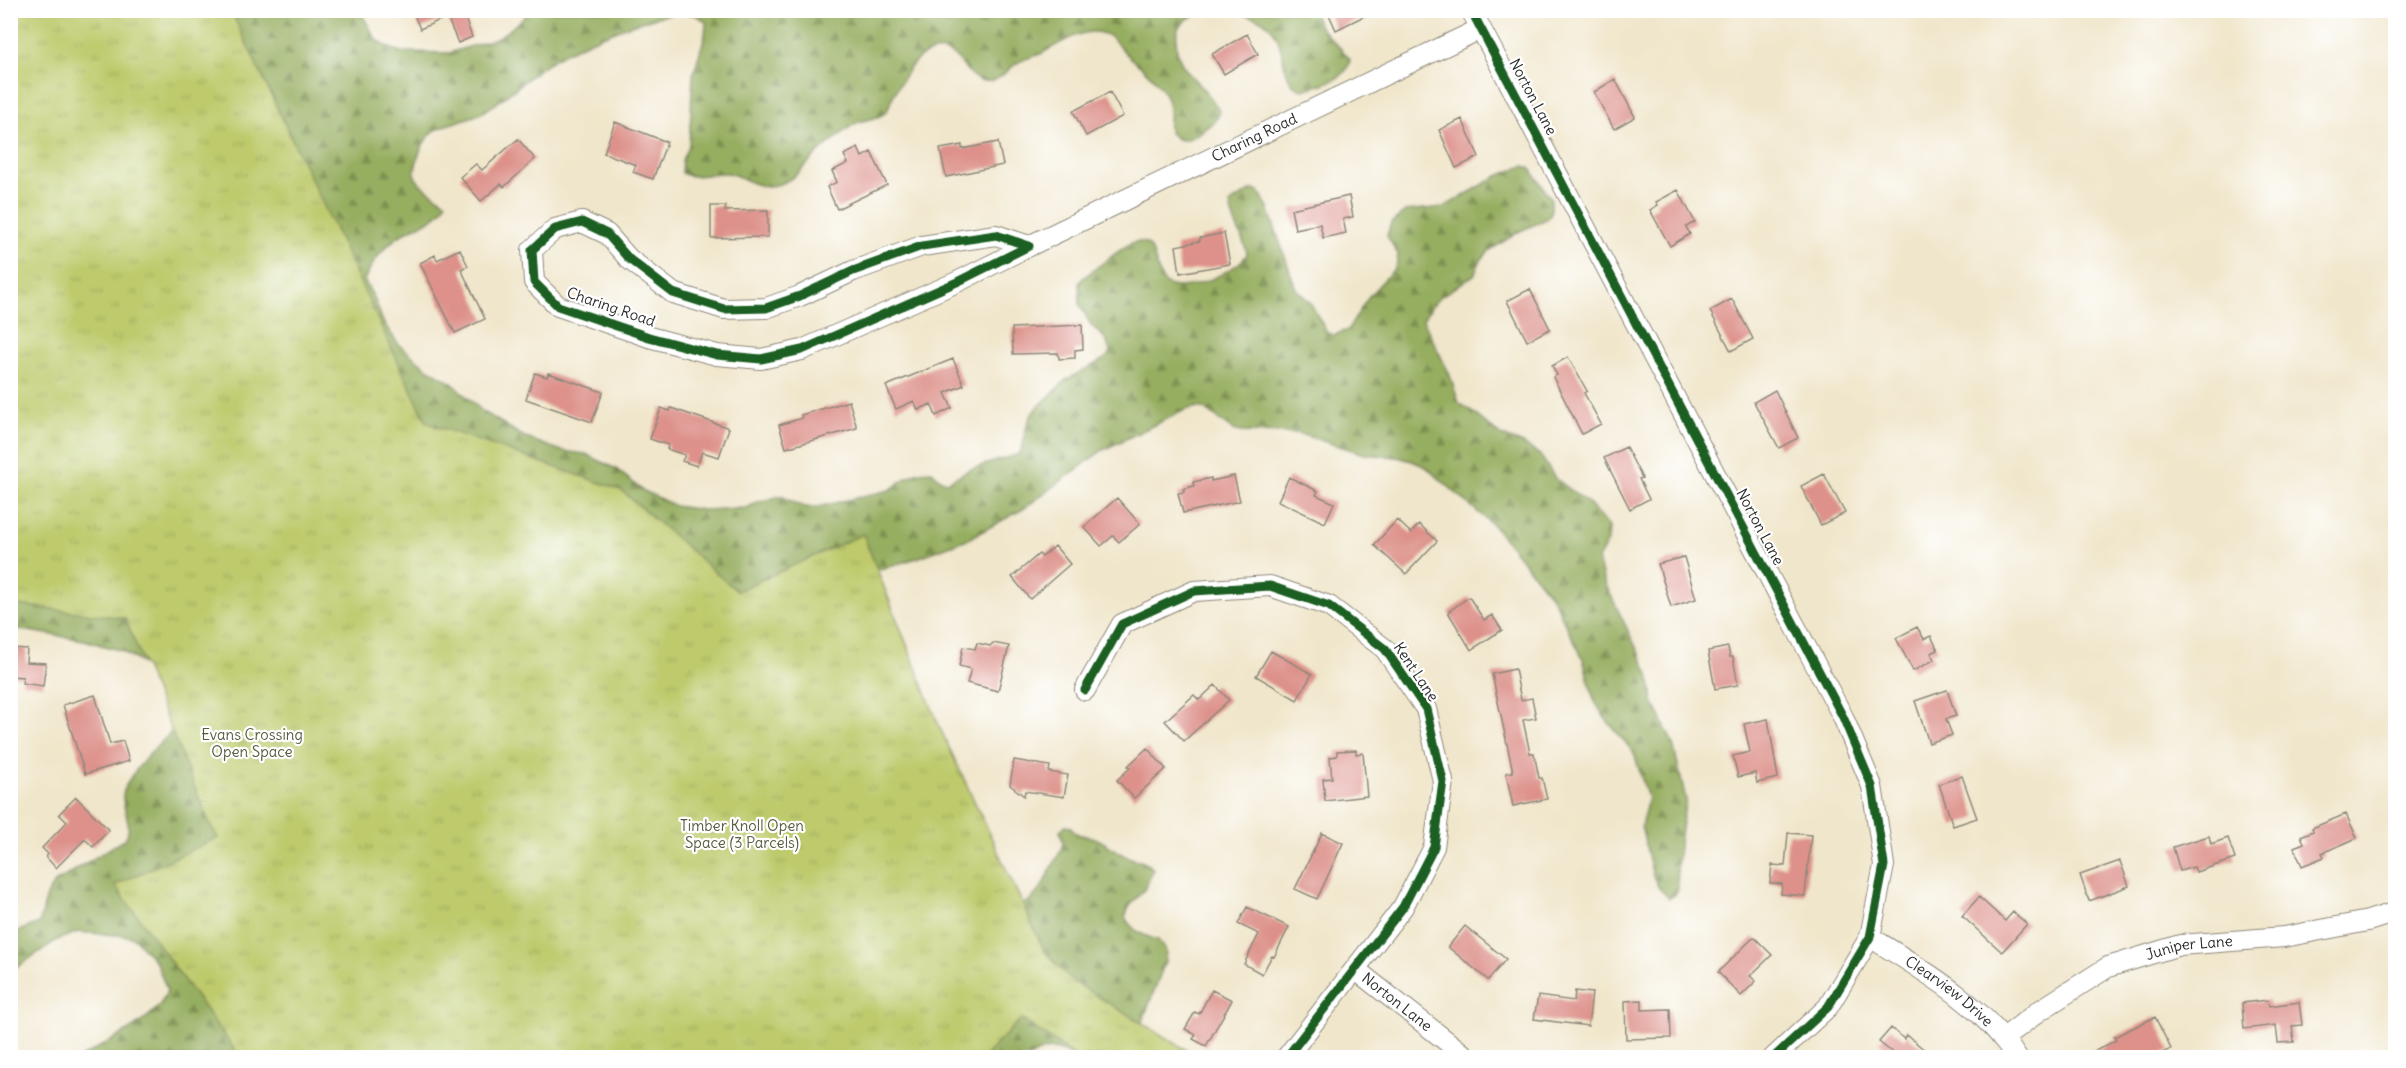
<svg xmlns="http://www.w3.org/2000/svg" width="2406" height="1068" font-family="Delius,sans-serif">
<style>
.forest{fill:url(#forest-firs);stroke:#606c46;stroke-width:1.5}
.park{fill:url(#park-tufts);stroke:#747a4c;stroke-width:1.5}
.building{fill:#dd918a}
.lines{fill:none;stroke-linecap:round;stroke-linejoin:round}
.minor-casing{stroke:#8e887b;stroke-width:22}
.minor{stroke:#fff;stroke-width:20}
.cycleway-casing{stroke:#fff;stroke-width:13}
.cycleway{stroke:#1b5e20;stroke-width:9}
.labels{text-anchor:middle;stroke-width:4.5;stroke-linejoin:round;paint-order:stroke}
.street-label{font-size:15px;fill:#2b2b2b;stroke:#fff}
.park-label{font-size:15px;fill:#575b3e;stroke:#fff}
</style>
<defs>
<pattern id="forest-firs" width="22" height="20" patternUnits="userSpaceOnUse" patternTransform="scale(1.5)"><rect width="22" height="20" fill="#96ae60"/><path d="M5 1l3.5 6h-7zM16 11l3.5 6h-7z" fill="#7b8e4f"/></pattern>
<pattern id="park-tufts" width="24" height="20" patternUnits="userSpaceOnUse" patternTransform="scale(1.5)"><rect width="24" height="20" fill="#beca6c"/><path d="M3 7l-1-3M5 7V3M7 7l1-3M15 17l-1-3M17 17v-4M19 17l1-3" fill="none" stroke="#a3ae5e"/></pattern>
</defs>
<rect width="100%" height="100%" fill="#fff"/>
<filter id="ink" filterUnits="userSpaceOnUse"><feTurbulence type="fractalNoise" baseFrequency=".0167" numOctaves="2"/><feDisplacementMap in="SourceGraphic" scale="12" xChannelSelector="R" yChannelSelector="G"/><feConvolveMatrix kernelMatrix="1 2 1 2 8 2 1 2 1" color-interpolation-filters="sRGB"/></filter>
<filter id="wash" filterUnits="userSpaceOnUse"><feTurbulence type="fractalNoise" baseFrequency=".008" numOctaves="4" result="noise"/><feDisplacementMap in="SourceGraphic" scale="24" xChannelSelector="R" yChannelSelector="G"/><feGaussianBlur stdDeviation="1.35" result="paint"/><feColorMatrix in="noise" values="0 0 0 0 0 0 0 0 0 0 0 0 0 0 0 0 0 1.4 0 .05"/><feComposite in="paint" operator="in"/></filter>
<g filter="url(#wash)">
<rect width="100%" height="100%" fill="#f0e6cb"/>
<path class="forest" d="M11,11H360L376,39L389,48L402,52L449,53L495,39L508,31L531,11H1204L1187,19L1178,28C1168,72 1204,78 1220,113C1217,122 1189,142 1181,140C1176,139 1172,135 1169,131C1168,124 1170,116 1169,109C1167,87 1147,72 1132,59C1122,52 1114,35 1101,33C1081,28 1058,45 1042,53C1034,57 1025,58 1017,63C1009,68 1000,80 991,81C961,86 962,37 926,54C910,61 902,81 893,96C890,101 890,107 886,112C877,121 863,118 853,125C843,132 822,149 814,157C800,171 788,187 765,186C751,185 740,175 727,173C712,172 694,180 682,173V160L689,145L693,75L705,36L706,22C703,20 699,16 695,15C667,5 574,46 549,62C526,78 507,98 483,112C469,120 444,123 433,132C420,144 418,157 414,173C416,185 436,194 446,203C438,221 418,224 404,233C384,245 374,260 364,280L374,298L383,322L398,344L427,368L452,383L482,411L526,438L562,451L586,454L616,469L642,490L675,506L703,510L747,508L758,502L777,497H783L804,507H818L890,490L906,478L918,472L932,471L941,480L947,482L971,469L1019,454C1027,444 1022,424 1035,410L1066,380L1106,358L1110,352L1106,339L1091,325L1080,305L1079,284L1082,279C1089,273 1124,247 1131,243C1135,242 1140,241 1145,243C1156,246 1155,274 1165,283C1181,297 1238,271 1247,254C1244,236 1231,222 1230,203L1252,190L1259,191L1268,208L1296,289L1310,302L1327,333L1334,335L1348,330L1369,296L1396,267L1398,254L1387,236L1391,223L1406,211L1444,207L1498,176L1518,168L1525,166L1531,169L1551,199V213L1547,219L1520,231L1490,250L1480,261L1474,275L1441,296L1431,307L1423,320L1449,373L1459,403L1476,415L1500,435L1523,444L1540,455L1555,478L1588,503L1609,527L1608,541L1598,559L1603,579L1649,674L1653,701L1673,744L1686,800L1680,834L1677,868L1678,889L1675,895L1669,898L1659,888L1653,876L1641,826L1648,799L1634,753L1605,718L1594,700L1583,659L1552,597L1495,527L1426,467L1412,461L1397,457L1365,454L1297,433L1242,432L1233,430L1205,409L1198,407L1185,410L1103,450L1023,509L970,538L917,558L871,572L1013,910L1031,900L1041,888L1061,850L1063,843L1060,830L1065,826L1071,827C1077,838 1085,834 1095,838C1107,843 1116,852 1128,857C1137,861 1147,861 1153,869L1146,887L1129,907L1125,917C1132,931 1144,936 1158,940L1166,951L1165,962L1140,1028L1158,1057H1074C1057,1046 1044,1047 1028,1058L82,1057C105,1043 162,1018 167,990L156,962L134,938L128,936L78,932L57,940L11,971V934L39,923C45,910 44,893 56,882L125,839C134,825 122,811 123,795C125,776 164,739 178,726L158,673L122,651L84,640L11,628Z
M1227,11H1314C1317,33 1339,42 1350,60C1346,82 1322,83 1304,90C1277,85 1289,41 1267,24C1256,15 1240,15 1227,11Z"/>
<path class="park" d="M11,10L231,11L427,423L621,490L737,591L863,534L939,726L1045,952L1072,981L1198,1057H1077L1021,1019L983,1058L240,1057L115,885L218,838L209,822L125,618L11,604Z"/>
<g id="blocks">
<path class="building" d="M412,10H462L472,37L458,43L447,17L420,29Z
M1327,10H1376L1336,30Z
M1247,34L1258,54L1224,74L1212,54Z
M1615,79L1635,117L1614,129L1594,92Z
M1110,92L1123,116L1086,136L1073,111Z
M1462,119L1479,157L1456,168L1439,130Z
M615,122L667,142L653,179L633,172L636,165L604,153Z
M518,139L535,159L504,187L501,184L481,201L460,177L476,164L482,170Z
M998,142L1003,165L946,177L940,149L962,145V149Z
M858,148L862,157L871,152L887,185L837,209L827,187L837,182L832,171L848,163L844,155Z
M1678,190L1695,222L1686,227L1690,234L1670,246L1650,210L1658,205L1656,202Z
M1349,196L1353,217L1343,219L1346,233L1323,238L1320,224L1295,229L1291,209Z
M711,206H726L725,211L768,210V237L711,238Z
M1224,233L1230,264L1180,273L1176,246L1200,241V238Z
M460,249L468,266L461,269L485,319L455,333L420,263L435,255L437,260Z
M1530,289L1550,329L1527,341L1507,301Z
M1732,299L1753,339L1731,351L1710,311Z
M1082,325L1083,349L1075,350V358L1059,359L1058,353L1013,354L1012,328Z
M1568,357L1587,391L1584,393L1601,424L1582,434L1553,377L1557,375L1552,366Z
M953,359L964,385L945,393L952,408L936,416L931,404L918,410L914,401L896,409L886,386Z
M535,373L547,377L548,373L603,392L592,422L526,399Z
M1775,390L1798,438L1779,448L1754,402Z
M849,401L857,428L786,448L779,425L802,418L801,415Z
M661,408L670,411L671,408L729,428L719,457L702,452L697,466L682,461L685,455L667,449L668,445L650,439Z
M1626,447L1642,478L1639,479L1649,499L1630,509L1604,458Z
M1824,474L1845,513L1821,525L1801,486Z
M1234,476L1240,501L1183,513L1178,493L1184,492L1183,489L1194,486L1193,482L1211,478V481Z
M1289,477L1318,491L1316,495L1334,503L1325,523L1278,501Z
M1117,498L1140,524L1119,542L1113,536L1101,546L1084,527Z
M1397,520L1411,533L1419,524L1437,541L1406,574L1374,545Z
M1055,546L1070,564L1030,599L1012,577L1039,554L1042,557Z
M1684,557L1696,599L1671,607L1658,564Z
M1469,597L1484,620L1492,615L1502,630L1471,650L1448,612Z
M1917,627L1924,639L1931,636L1938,650L1931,653L1934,660L1913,671L1896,638Z
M977,643L990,646L993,643L1009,646L998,691L967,683L971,669L959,666L963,647L975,649Z
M1728,647L1730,657H1733L1738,685L1715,689L1708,651Z
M10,648L27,649L26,662L46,663L43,686L22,683L23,677L10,676Z
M1271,651L1312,674L1297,700L1256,676Z
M1515,669L1521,700L1532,698L1536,718L1523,720L1530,753H1534L1539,778H1542L1547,799L1513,806L1506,773L1513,772L1492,674Z
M1215,685L1229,700L1184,741L1165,721L1194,695L1199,700Z
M1947,690L1956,716L1946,719L1952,735L1929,743L1915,701Z
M95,695L110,744L123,741L129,761L85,774L63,705Z
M1768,719L1778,778L1757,783L1755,773L1738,777L1733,756L1750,752L1744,724Z
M1147,748L1166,769L1134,798L1117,780L1130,768L1128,766Z
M1356,750V754L1363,753L1367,796L1325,801L1323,779L1332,778L1330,757L1337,756V751Z
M1014,760L1050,766L1049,772L1068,775L1064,797L1025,791L1024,796L1010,785Z
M1962,776L1977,818L1953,826L1939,784Z
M76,797L109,830L93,847L85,839L56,868L46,857L48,854L42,848L67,822L59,814Z
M2346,814L2357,838L2322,853L2324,857L2302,866L2294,847L2304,843L2301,836L2313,831L2312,828Z
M1322,833L1343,843L1317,899L1295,889Z
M1788,833L1811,835L1805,896L1781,894L1782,884L1770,883L1772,865L1785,866Z
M2209,836L2211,844L2228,838L2235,859L2196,872L2194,867L2180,871L2173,847Z
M2120,861L2129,886L2089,901L2080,875Z
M1979,897L2005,921L2013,912L2027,924L2002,952L1962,916Z
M1247,907L1289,927L1274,957L1272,956L1262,974L1244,964L1259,934L1238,924Z
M1465,926L1506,959L1488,980L1448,947Z
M1754,937L1772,955L1750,976L1756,981L1741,996L1718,972Z
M1212,990L1232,1000L1206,1046L1193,1039L1196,1035L1185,1029L1195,1012L1199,1014Z
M1575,991L1592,993L1588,1026L1534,1019L1538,996L1574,1001Z
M1642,1000V1010L1670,1009L1671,1038L1626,1039L1625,1001Z
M2268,1000L2269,1006L2299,1002L2302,1025L2292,1026L2294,1042L2278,1043L2276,1025L2244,1029L2242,1003Z
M2155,1017L2171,1049L2152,1058H2082L2116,1040L2114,1037Z
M1891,1028L1904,1039L1907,1035L1934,1058H1899L1879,1042Z"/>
</g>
</g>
<g filter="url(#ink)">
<use href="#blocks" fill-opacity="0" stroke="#8e887b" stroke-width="1.5"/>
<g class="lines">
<defs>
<g id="minor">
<path d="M1471,10L1843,717L1872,786L1884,865L1870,937L1828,1007L1773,1058"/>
<path d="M582,222L607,234L629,259L673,293L724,309L766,308L800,296L853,271L922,246L996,235L1029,246L957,282L802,350L761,359L717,355L649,337L558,306L534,282L532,250L555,229Z"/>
<path id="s1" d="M1029,246L1480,29"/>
<path d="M1085,690L1122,624L1194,591L1270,586L1329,606L1385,649L1426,709L1443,781L1434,847L1403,907L1286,1058"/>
<path id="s2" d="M1870,937C1923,970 1983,1004 2017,1058"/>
<path id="s3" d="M1356,970L1468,1058"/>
<path id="s4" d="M2004,1038L2039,1011L2108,967L2180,945L2284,937L2368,921L2396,912"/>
</g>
</defs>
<use href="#minor" class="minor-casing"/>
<use href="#minor" class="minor"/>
<defs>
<path id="cycleway" d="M1471,10L1843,717L1872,786L1884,865L1870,937L1828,1007L1773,1058
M582,222L607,234L629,259L673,293L724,309L766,308L800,296L853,271L922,246L996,235L1029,246L957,282L802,350L761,359L717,355L649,337L558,306L534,282L532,250L555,229Z
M1085,690L1122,624L1194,591L1270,586L1329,606L1385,649L1426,709L1443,781L1434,847L1403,907L1286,1058"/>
</defs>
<use href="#cycleway" class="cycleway-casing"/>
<use href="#cycleway" class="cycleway"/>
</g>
</g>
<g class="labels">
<g class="street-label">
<text transform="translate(1533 97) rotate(62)" y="5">Norton Lane</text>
<text dy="5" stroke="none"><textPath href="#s1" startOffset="250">Charing Road</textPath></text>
<text transform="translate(611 307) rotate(19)" y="5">Charing Road</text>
<text transform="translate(1760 527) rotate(62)" y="5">Norton Lane</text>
<text transform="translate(1416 672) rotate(56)" y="5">Kent Lane</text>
<text dy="5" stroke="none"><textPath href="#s4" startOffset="210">Juniper Lane</textPath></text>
<text dy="5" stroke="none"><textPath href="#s2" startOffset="96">Clearview Drive</textPath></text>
<text dy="5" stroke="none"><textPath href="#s3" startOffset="52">Norton Lane</textPath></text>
</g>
<g class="park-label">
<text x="252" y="740">Evans Crossing<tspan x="252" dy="17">Open Space</tspan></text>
<text x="742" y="831">Timber Knoll Open<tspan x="742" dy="17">Space (3 Parcels)</tspan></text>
</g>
</g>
<rect width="2406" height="1068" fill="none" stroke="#fff" stroke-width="36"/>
</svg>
